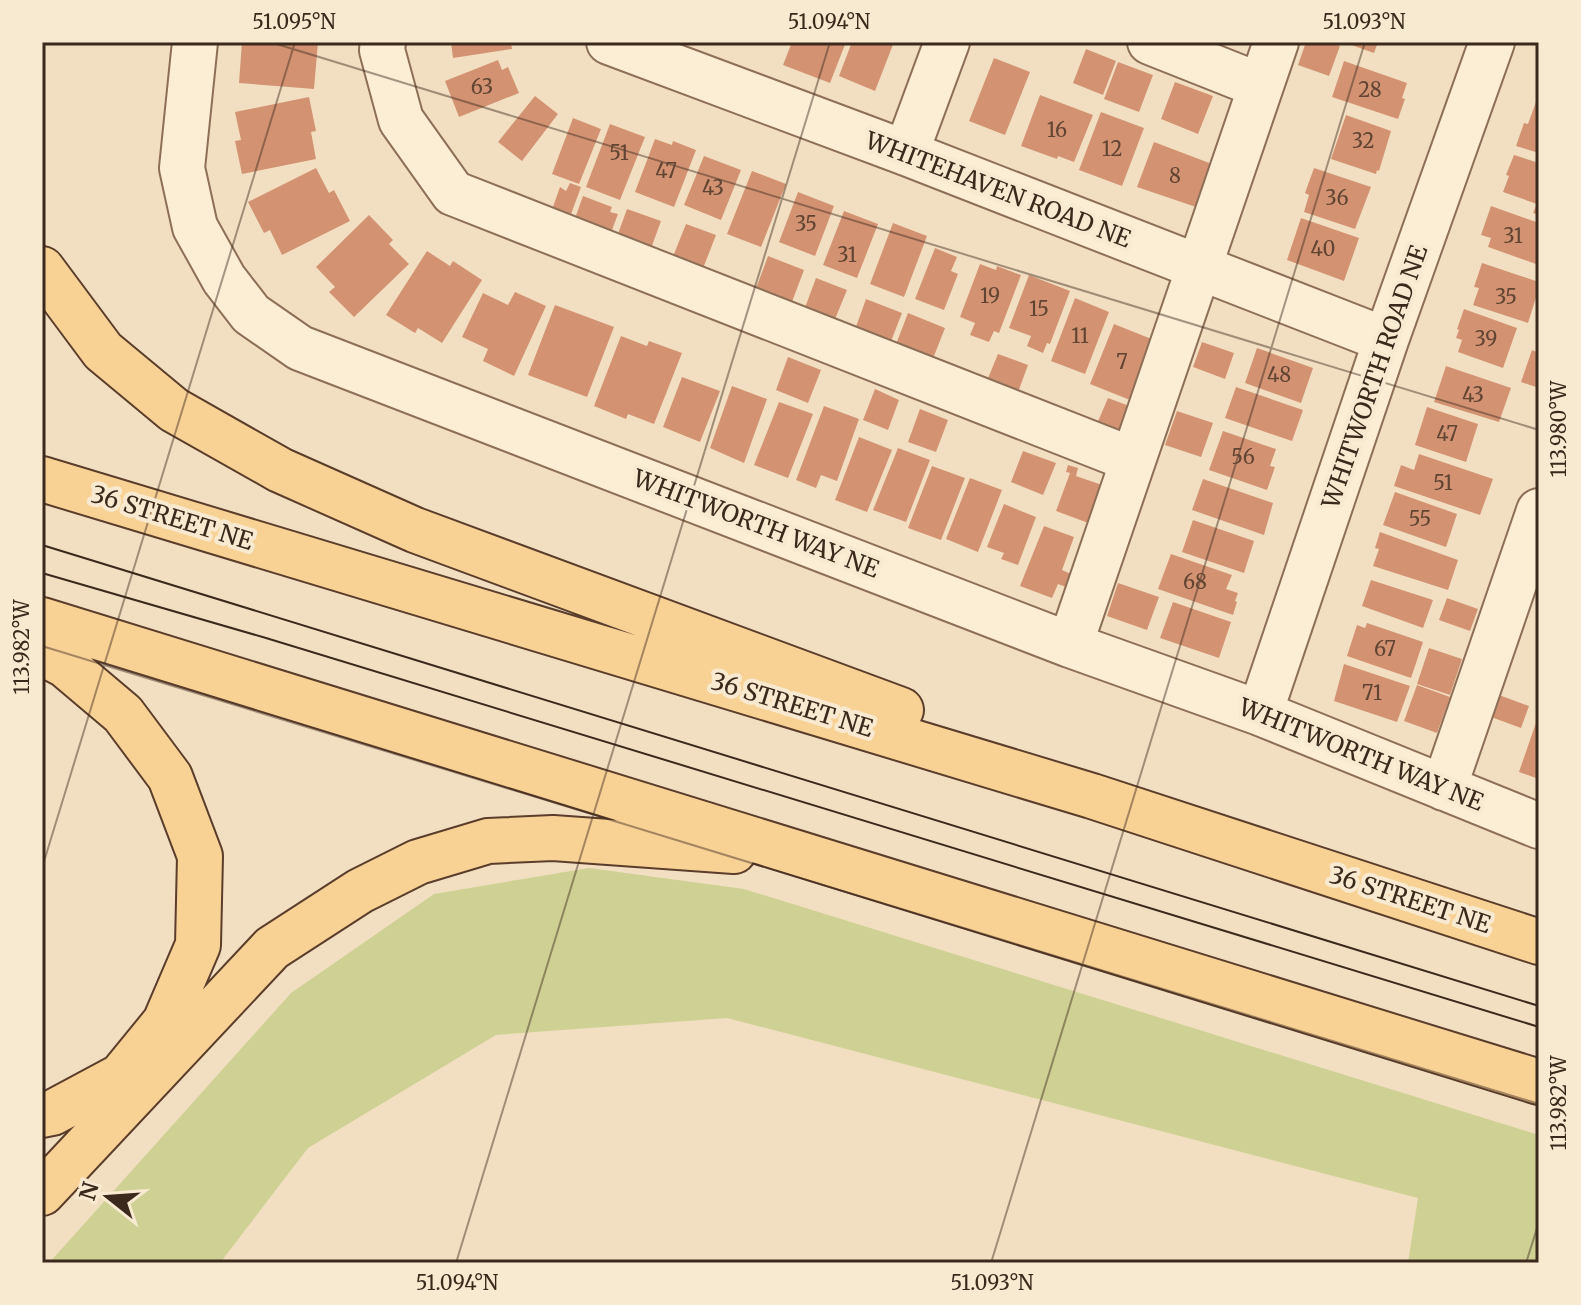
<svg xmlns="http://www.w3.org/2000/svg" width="1581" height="1305" font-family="Merriweather,serif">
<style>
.green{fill:#cfd194}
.building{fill:#d39373}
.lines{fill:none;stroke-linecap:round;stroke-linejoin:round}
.minor-casing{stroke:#8d6f57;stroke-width:48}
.major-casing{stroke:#5a3d2b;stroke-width:48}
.minor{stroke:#fcedd5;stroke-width:44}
.major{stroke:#f8d195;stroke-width:44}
.tram{stroke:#3b291c;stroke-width:2}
.ticks{fill:none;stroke:#3b291c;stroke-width:2;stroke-opacity:0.45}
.labels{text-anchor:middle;stroke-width:8;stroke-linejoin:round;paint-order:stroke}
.number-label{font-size:20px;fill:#614432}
.street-label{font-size:24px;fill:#3b291c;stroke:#f8ead1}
.neatline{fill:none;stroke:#3b291c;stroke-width:3}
.ticks-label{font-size:20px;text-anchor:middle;fill:#3b291c}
</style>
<rect width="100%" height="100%" fill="#f2dfc1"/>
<path class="green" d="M589,868L744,889L1539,1135V1263H1408L1418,1198L727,1018L496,1035L308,1148L220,1263H49L291,993L434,894Z"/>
<path class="building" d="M242,42H318L314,89L239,83Z
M451,42H511L512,49L453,58Z
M792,42H846L830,83L783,65Z
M852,42H894L875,91L839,76Z
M1306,42H1329L1340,46L1329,76L1298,65Z
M1343,42H1378L1374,53Z
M1086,49L1116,61L1103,95L1073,83Z
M994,58L1030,72L1005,135L969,121Z
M498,60L502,70L508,67L519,93L459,117L445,81Z
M1344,61L1407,83L1402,98L1405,99L1398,119L1332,97Z
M1118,62L1153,75L1139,112L1104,99Z
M1175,82L1213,96L1198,134L1161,119Z
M1040,95L1093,115L1074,162L1058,156L1057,159L1021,146Z
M535,96L558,114L522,161L498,142Z
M309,97L316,131L311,132L316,159L242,174L235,141L241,140L235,112Z
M1537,99L1539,100V153L1516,146L1524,123L1528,124Z
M1101,112L1144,128L1122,186L1079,170Z
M1346,115L1391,131L1379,171L1377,170L1376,174L1331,159Z
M573,118L601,129L579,184L552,174Z
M610,124L645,137L620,200L586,187Z
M655,139L672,145L673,141L696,150L674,207L635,192Z
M1154,142L1212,164L1196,207L1137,187Z
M1514,155L1539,163V215L1533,213L1537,204L1503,192L1509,176L1506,175Z
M704,156L741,170L721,220L684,205Z
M316,168L329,193L334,190L350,221L282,255L270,230L264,233L248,202Z
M1314,168L1371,187L1355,229L1304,212L1309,195L1305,193Z
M752,171L786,184L761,247L727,234Z
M570,183L581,187L567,225L549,218L560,187L566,191Z
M798,192L834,206L815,256L779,242Z
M583,196L612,207L610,212L618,214L609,238L573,224Z
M1491,206L1539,223V255L1536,264L1488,247L1491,238L1481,235Z
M627,209L661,221L649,254L615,242Z
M844,211L878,224L857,278L823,265Z
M369,215L393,240L389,244L409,264L354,317L329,292L335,287L316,267Z
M1301,218L1359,238L1344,281L1287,260Z
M893,223L927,236L904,297L870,284Z
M686,224L716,235L702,271L672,259Z
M935,248L957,257L951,271L958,274L944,310L915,299Z
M427,251L450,266L453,261L482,280L442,343L418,328L415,333L386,315Z
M768,256L804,270L790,307L754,294Z
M1482,263L1539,282V288L1528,323L1473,305L1479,288L1474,287Z
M980,264L996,270L997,266L1021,275L999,333L994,331L989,342L970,335L975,323L960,317Z
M1029,275L1070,291L1050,344L1047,343L1043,353L1027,346L1031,336L1009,328Z
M816,278L847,290L833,324L803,313Z
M515,292L546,306L514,376L483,361L488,349L462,337L483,293L508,305Z
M1075,298L1109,312L1085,374L1051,361Z
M866,299L902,313L888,349L853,335Z
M555,305L614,327L587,397L528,375Z
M1464,309L1517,328L1503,368L1458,352L1462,340L1456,338L1459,330L1457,329Z
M908,313L945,328L932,361L895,347Z
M1114,324L1154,340L1130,400L1090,384Z
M621,336L647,346L649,341L682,353L654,424L628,414L626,419L594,406Z
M1202,342L1234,353L1225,379L1193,367Z
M1257,348L1313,368L1301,403L1245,383Z
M1532,350L1539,353V388L1521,382Z
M998,354L1028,365L1017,395L986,383Z
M788,357L821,370L808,403L776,390Z
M1446,366L1511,388L1499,422L1434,402Z
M682,377L720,391L700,442L663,427Z
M732,386L767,399L744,463L710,448Z
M1236,387L1303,410L1292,441L1225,418Z
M875,389L899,400L888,430L863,420Z
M1108,398L1132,407L1121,436L1096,426Z
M779,402L813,414L788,478L754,465Z
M824,406L859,419L837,481L821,475L816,488L796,480Z
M1427,407L1478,424L1466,462L1415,445Z
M920,409L948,420L936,452L908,442Z
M1177,411L1213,423L1201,457L1165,445Z
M1223,431L1276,449L1270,466L1275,467L1267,490L1209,470Z
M859,437L892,450L867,512L835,500Z
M898,448L930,460L906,522L873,510Z
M1023,451L1056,463L1043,495L1011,482Z
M1419,454L1493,479L1480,515L1394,486L1401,465L1414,470Z
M1068,465L1078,468L1076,476L1105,486L1091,524L1056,511L1070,473L1066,472Z
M932,466L965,478L941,540L908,528Z
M970,478L1002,490L978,552L946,539Z
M1203,479L1273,503L1264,535L1192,510Z
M1395,492L1457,514L1446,547L1383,525Z
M1004,504L1036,517L1018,565L1001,559L1004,553L987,547Z
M1193,520L1254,541L1244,573L1182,552Z
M1044,526L1074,537L1062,570L1071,574L1066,587L1058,584L1052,598L1020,586Z
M1380,532L1458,560L1448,590L1373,566L1379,549L1375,548Z
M1171,554L1232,575L1226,589L1238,593L1235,601L1237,602L1233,615L1158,589Z
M1371,580L1433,600L1423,628L1362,606Z
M1118,583L1159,597L1147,630L1107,616Z
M1447,598L1478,609L1470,631L1439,620Z
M1173,602L1231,622L1219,658L1160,638Z
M1367,623L1423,642L1411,678L1347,656L1357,625L1365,628Z
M1429,648L1462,659L1450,695L1417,684Z
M1344,664L1410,686L1397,722L1334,701Z
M1417,685L1450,697L1437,733L1404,721Z
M1499,695L1529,706L1521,728L1491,717Z
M1539,714V779L1519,772Z"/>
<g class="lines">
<defs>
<path id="minor" d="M195,42L182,168L195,227L224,279L251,314L300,348L1070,645L1260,713L1539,826
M383,42L382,50L401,120L453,193L1133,460
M609,42L906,153L1386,340
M1150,42L1261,86
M906,153L947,42
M1070,645L1276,42
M1260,713L1386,340L1492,42
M1444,788L1539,511"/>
<path id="major" d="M42,269L103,351L174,410L280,470L415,530L901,710
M42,479L1092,796L1539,942
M42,620L1539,1082
M42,653L65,665L123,714L170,777L200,856L198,945L165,1022L121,1076L52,1113L42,1115
M42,1193L272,948L360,891L418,862L488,841L553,838L734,851"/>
</defs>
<use href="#minor" class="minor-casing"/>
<use href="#major" class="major-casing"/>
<use href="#minor" class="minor"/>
<use href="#major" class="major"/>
<path class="tram" d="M42,545L1539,1006
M42,573L266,638L1539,1027"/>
</g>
<path class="ticks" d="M270,42L1539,430M42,646L1539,1104M42,868L295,42M456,1263L830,42M991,1263L1365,42M1526,1263L1539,1222"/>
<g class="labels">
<g class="number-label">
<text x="482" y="94">63</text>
<text x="1370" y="97">28</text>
<text x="1057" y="137">16</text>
<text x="1363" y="148">32</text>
<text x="1112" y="156">12</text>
<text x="619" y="160">51</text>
<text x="666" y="178">47</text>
<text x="1175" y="183">8</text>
<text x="713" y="195">43</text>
<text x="1337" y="205">36</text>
<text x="806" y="231">35</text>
<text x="1513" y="243">31</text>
<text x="1323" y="256">40</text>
<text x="847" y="262">31</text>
<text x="990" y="303">19</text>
<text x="1506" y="304">35</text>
<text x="1039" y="316">15</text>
<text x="1080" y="343">11</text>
<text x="1486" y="346">39</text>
<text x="1122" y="369">7</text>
<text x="1279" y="382">48</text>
<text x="1473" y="402">43</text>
<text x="1447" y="441">47</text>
<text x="1243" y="464">56</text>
<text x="1443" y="490">51</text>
<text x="1420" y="526">55</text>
<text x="1195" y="589">68</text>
<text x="1385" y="656">67</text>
<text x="1372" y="700">71</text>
</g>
<g class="street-label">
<text transform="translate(998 190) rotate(21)" y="8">WHITEHAVEN ROAD NE</text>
<text transform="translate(1375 377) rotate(-71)" y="8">WHITWORTH ROAD NE</text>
<text transform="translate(172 518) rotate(17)" y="8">36 STREET NE</text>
<text transform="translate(756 524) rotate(21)" y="8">WHITWORTH WAY NE</text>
<text transform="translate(792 705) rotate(17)" y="8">36 STREET NE</text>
<text transform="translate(1361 755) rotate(22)" y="8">WHITWORTH WAY NE</text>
<text transform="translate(1410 900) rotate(18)" y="8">36 STREET NE</text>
</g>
</g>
<rect width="1581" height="1305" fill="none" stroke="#f8ead1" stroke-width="88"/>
<g transform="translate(108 1197) rotate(287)" stroke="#f8ead1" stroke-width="6" paint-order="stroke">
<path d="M0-6L14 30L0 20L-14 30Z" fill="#3b291c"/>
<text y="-12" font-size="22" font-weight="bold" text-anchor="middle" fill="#3b291c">N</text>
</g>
<rect x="44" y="44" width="1493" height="1217" class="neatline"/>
<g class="ticks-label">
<text x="294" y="29">51.095°N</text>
<text x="829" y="29">51.094°N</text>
<text x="1364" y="29">51.093°N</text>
<text transform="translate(1559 429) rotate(-90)" y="7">113.980°W</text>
<text transform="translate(22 647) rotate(-90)" y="7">113.982°W</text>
<text transform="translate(1559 1103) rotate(-90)" y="7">113.982°W</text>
<text x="457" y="1290">51.094°N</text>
<text x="992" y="1290">51.093°N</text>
</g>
</svg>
